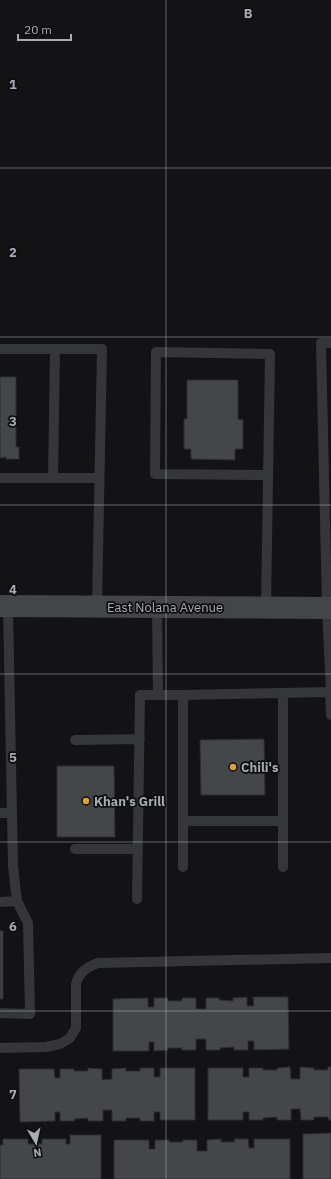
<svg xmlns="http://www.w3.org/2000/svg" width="331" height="1179" font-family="'IBM Plex Sans',sans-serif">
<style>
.building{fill:#45464a;stroke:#2d2e30}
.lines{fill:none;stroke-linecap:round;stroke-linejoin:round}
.service{stroke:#353639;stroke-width:10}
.secondary{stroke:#434549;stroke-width:22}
.grid{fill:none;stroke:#a6abb4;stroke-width:1;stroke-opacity:0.55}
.poi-dot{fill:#e09f40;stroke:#0e0e10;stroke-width:1.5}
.labels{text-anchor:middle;stroke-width:3.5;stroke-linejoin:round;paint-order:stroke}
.street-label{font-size:13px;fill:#a6abb4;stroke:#0e0e10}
.poi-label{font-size:13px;font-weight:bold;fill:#a6abb4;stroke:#0e0e10;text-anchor:start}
.grid-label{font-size:13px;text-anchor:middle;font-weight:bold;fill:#a6abb4;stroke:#0e0e10;stroke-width:3.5;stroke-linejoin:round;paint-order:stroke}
</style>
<rect width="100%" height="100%" fill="#131315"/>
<path class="building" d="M0,377H16V447H19V459H6V457L0,458Z
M187,380H238V419L243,420V449H235V460L191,459V449H184V419H187Z
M264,739L265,795H201L200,740Z
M57,766H114L115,837H57Z
M0,931H3V999H0Z
M247,997V1006H254L253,997H288L289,1049L254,1050V1041H248V1050H234V1047L220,1048V1050H206V1039H196V1050H182V1048H168V1050L154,1051V1042H149V1051H113V999L148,998V1007H154V998H168V1001H182V998H196V1009H206V998H219V1000L233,1001V998Z
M290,1067L291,1079H300V1067L314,1068V1070H328V1067H331V1120H329L328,1117H314V1120H301L300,1109H291V1120H277V1117L263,1118V1120H249V1112H243V1120H208V1068H243V1077H249V1068H263V1070H277V1068Z
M88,1068L102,1069V1080L112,1079V1069L126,1068V1071H140V1068H154V1077H160V1068H195V1120H160V1112H154V1121H140V1118H126V1121H112V1110H103V1121H88V1118L75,1119L74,1121H60V1112H55V1121L20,1122L19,1069H54L55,1078H60V1069H74V1071H88Z
M331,1133V1179H303V1134Z
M70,1135H101V1179H0V1145H3V1139H28V1144H42V1139H66V1144H70Z
M221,1139V1142H235L234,1139H248L249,1148H254V1139H290V1179H114V1140H149V1149H155V1140H169V1142H183V1140H197V1151H207V1140Z"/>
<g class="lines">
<path class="service" d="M331,343H321L327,608L331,692
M0,349H102L97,606
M0,478H99
M53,478L55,349
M157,607L158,695
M266,607L270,354L156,352L155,474L268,475
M75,740L140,739
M0,813H12
M183,821H283
M75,849H138
M183,867V695L330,692L331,715
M283,867V693
M137,899L140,695H183
M0,902L17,901L13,866L8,606
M0,1013L30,1014L28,923L17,901
M0,1048L46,1047L60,1044L70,1038L76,1028V984C79,972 87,967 98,963L331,958"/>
<path class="secondary" d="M0,606L331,608"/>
</g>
<path class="grid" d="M166,0V1179M0,168H331M0,337H331M0,505H331M0,674H331M0,842H331M0,1011H331"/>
<g class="poi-dot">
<circle cx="233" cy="767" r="4"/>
<circle cx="86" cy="801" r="4"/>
</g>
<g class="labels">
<g class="street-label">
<text x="165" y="612">East Nolana Avenue</text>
</g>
<g class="poi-label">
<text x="241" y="772">Chili's</text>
<text x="94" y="806">Khan's Grill</text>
</g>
</g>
<g class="grid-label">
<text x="248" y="18">B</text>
<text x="13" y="89">1</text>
<text x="13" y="257">2</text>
<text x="13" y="426">3</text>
<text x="13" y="594">4</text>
<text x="13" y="762">5</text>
<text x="13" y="931">6</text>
<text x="13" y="1099">7</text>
</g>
<g transform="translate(36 1143) rotate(171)" stroke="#0e0e10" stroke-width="3" paint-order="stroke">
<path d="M0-3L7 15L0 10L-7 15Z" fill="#a6abb4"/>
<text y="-6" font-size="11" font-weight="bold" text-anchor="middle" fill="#a6abb4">N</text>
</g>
<path d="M18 34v6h53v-6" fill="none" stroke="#a6abb4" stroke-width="2"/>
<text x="24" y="34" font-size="12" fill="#a6abb4" stroke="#0e0e10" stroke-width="3" paint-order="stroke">20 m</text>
</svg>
